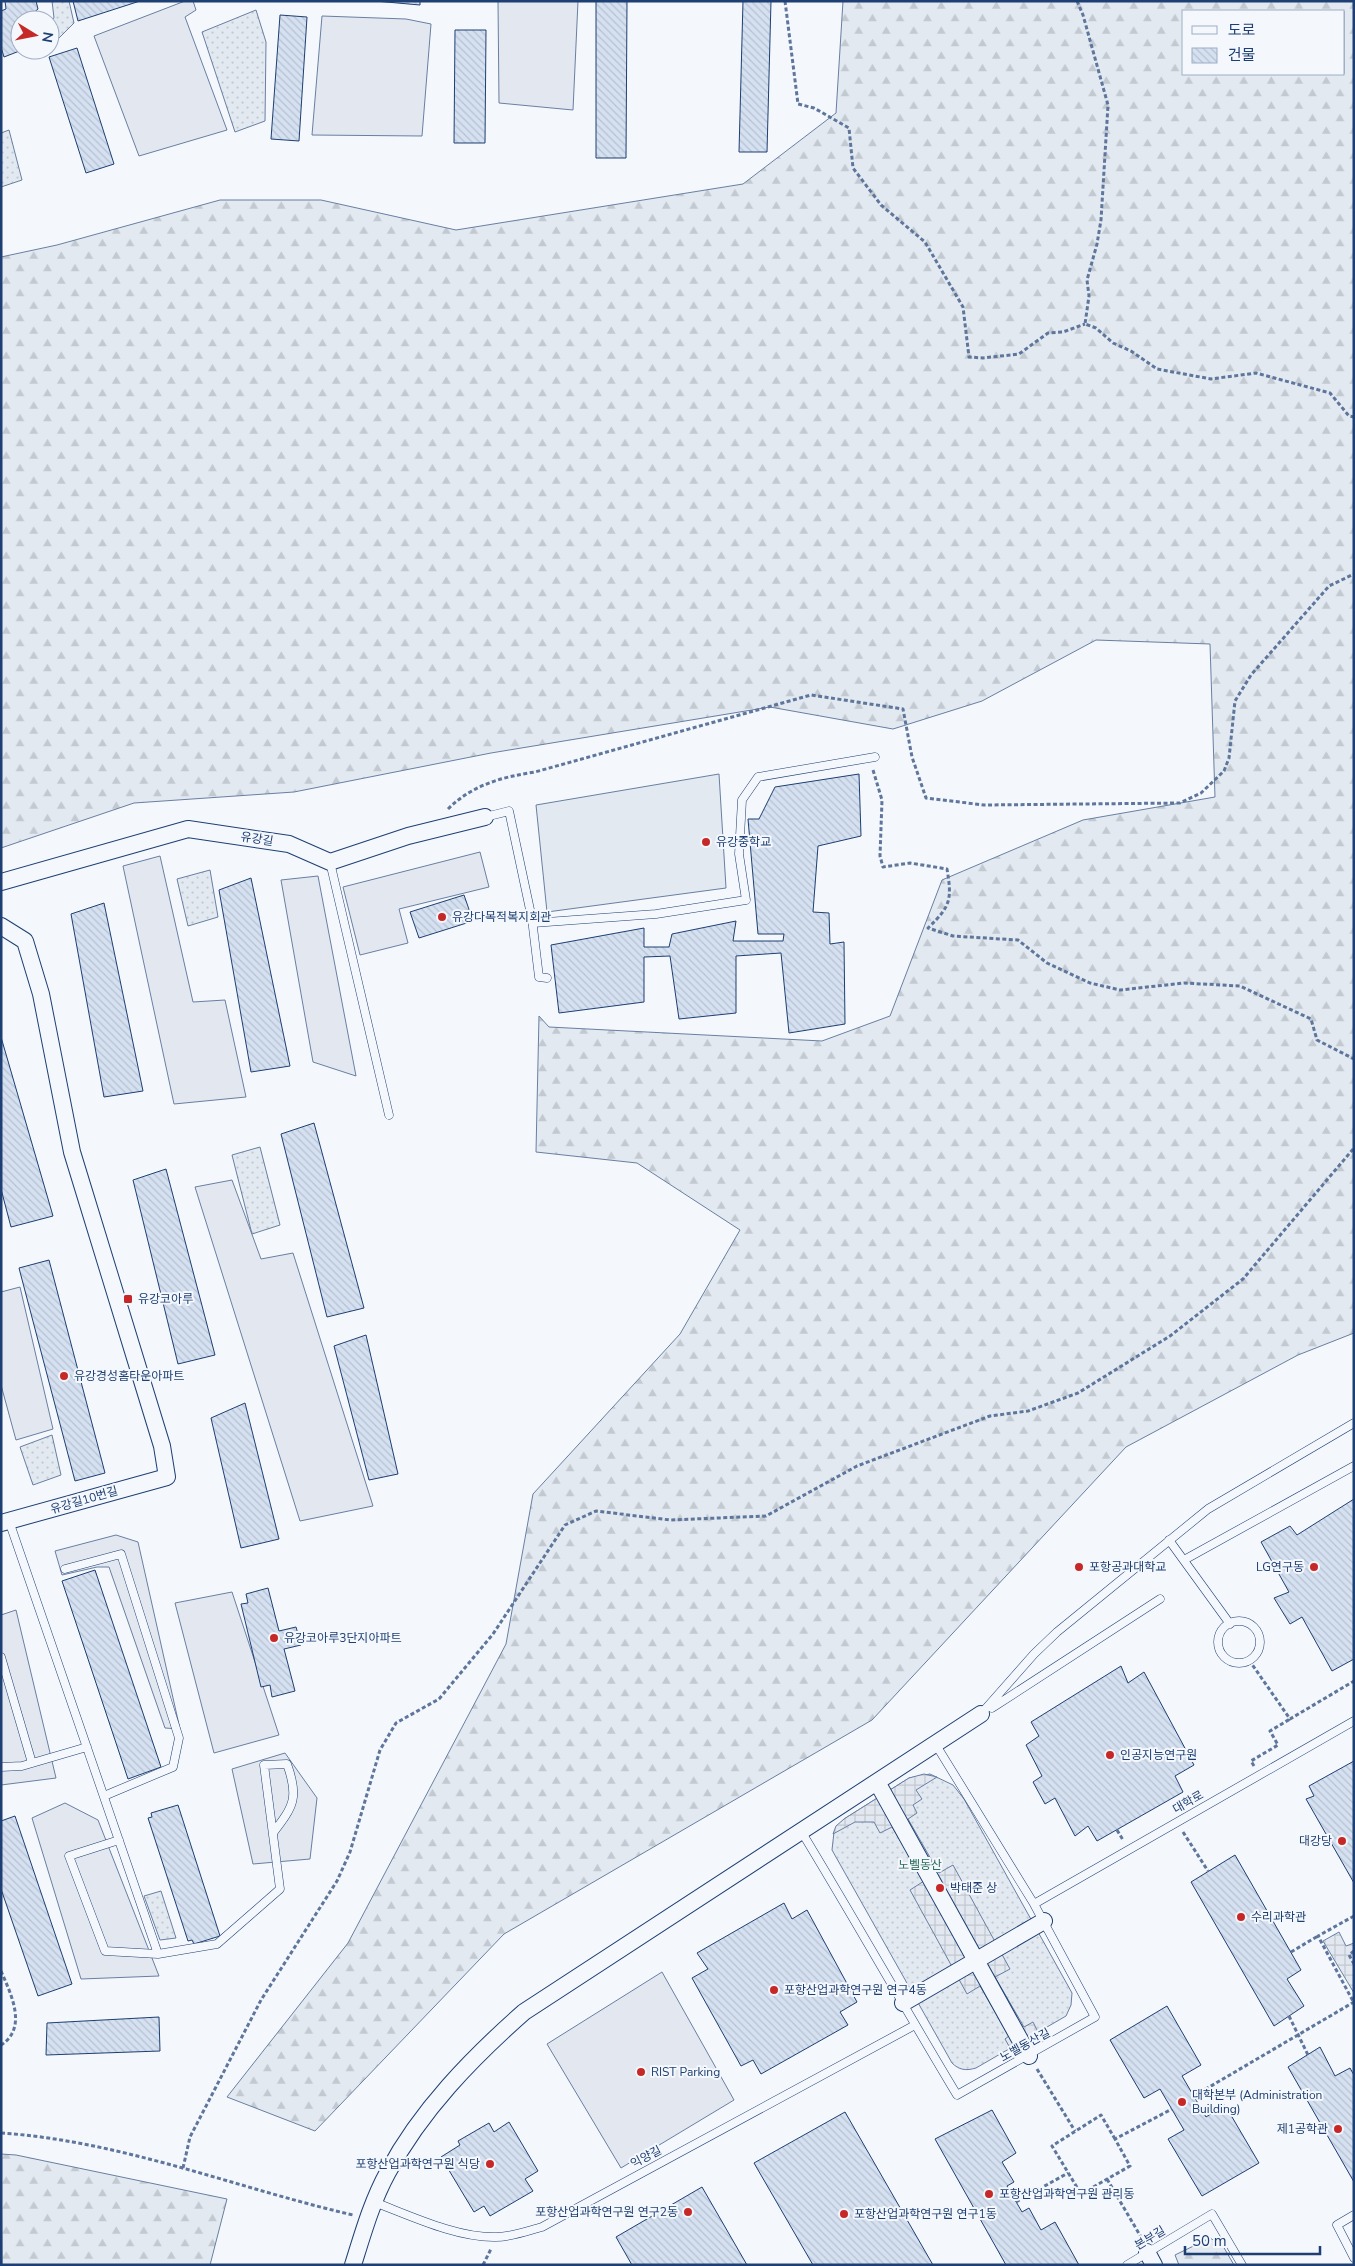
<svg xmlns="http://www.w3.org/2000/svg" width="1355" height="2266" font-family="'Nunito Sans','Noto Sans KR',sans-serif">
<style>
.grass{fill:url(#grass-dots);stroke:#687fa3}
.forest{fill:url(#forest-firs);stroke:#687fa3;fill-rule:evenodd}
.pitch{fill:#e3e9f0;stroke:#687fa3}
.parking{fill:#e3e8f0;stroke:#687fa3}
.plaza{fill:url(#plaza-grid);stroke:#687fa3}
.building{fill:url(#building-back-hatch);stroke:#1d3f73}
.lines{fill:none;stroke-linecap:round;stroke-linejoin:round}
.lane-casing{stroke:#1d3f73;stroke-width:9}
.street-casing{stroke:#1d3f73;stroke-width:18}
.path{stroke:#5e769c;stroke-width:3;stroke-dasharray:4 2.5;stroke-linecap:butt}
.lane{stroke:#f4f7fb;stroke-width:8}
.street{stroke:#f4f7fb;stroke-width:16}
.poi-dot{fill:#c62828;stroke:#f4f7fb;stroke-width:2}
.labels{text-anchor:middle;stroke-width:4;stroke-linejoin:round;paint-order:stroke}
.street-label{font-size:12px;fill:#1d3f73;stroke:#f4f7fb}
.poi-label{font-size:12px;fill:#1d3f73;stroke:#f4f7fb;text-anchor:start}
.park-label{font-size:12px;fill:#2c6c60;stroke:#f4f7fb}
</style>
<defs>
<pattern id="grass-dots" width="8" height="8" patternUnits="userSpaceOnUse" patternTransform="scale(1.25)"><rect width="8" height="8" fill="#e3e9f0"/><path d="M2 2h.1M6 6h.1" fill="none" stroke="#c2c9d1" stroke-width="1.8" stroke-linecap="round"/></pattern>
<pattern id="forest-firs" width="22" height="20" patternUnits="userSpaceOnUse" patternTransform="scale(1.25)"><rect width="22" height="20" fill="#e3e9f0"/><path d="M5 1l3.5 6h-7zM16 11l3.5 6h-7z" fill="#c2c9d1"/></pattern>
<pattern id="plaza-grid" width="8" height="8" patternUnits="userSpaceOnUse" patternTransform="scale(1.25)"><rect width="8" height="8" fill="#e3e8f0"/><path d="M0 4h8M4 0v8" fill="none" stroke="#c2c8d1"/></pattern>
<pattern id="building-back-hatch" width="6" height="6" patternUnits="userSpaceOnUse" patternTransform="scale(1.25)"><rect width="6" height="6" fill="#d5e0f0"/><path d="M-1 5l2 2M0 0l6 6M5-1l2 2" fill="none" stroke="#b6c1d1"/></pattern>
</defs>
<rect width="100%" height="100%" fill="#f4f7fb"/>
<path class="grass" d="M52,1H69L74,23L50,47V21L54,18Z
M256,10L266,42L265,121L235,132L202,32Z
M9,130L22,180L1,187V133Z
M210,870L218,917L188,926L177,879Z
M260,1147L280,1225L252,1234L232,1155Z
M52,1435L61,1475L33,1485L20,1447Z
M930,1774L953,1785L964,1799L1072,1993L1071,2005L1066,2016L976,2068C966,2071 959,2070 952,2063L832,1850L834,1832L844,1819L909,1778Z
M161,1891L176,1938L160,1940L144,1896Z"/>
<path class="forest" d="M843,1H1354V1333L1298,1355L1126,1447L872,1720L504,1934L315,2131L227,2097L348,1943L506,1644L533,1494L680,1334L740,1230L637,1163L536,1152L539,1016L549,1027L822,1041L890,1016L942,880L1083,820L1215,797L1210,644L1096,640L982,701L893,729L770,707L491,753L294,792L134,803L1,848V257L57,245L220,200H321L456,230L743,184L836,113ZM1184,11H1344V74H1184Z
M1,2154L16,2155L227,2199L210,2265H2Z
M1210,2238L1223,2246L1234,2265H1179L1175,2255Z"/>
<path class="pitch" d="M719,774L726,888L547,912L536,805Z"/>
<path class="parking" d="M185,1H193L196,10L185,17L227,130L139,156L94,36Z
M498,1H578L573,110L499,103Z
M322,16L406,19L431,24L422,136L312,135Z
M480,852L489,887L399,909L408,943L360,955L343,887Z
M160,856L193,1002L225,1000L246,1097L174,1104L123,866Z
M318,876L356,1076L313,1062L281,880Z
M232,1180L261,1259L293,1253L373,1506L300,1521L195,1187Z
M20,1287L53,1429L16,1440L1,1385V1292Z
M116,1535L138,1542L180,1729L165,1728L109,1567H97L62,1575L55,1551Z
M232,1592L279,1735L214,1753L175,1603Z
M16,1610L56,1778L1,1785V1615Z
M285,1753L317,1798L310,1859L253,1864L232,1769Z
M65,1803L98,1820L159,1976L81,1979L32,1818Z
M662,1972L734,2100L621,2168L547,2044Z"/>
<path class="plaza" d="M924,1774L937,1777L916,1790L922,1799L913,1805L917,1813L908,1819L939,1873L953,1865L1010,1969L995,1977L1024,2027L1033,2022L1038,2032L1010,2048L1005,2039L1009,2036L980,1986L967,1994L910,1890L924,1881L892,1827L880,1833L874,1822H855L833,1834L836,1826L844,1819L909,1778Z
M1339,1932L1346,1946L1354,1943V1993L1323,1941Z"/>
<path class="building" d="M5,1H36L38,9L25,20H20V50H22L4,57L1,47V11L6,9Z
M73,1H140L78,21Z
M375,1H420V5Z
M596,1H627L626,158H596Z
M743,1H771L767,152H739Z
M280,15L307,17L299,141L271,139Z
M455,30H486L485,143H454Z
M77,48L114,164L86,173L49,57Z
M859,774L861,836L818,846L813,912L829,913L830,944L844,942L845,1024L789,1033L781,953L736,956V1013L679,1019L670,956L644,957V1002L559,1013L551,945L644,928V947H669L672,934L736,921L733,941H783L784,934H758L748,819H759L775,787Z
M251,878L290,1066L251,1072L219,890Z
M464,895L473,921L419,938L410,912Z
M104,903L143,1091L104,1097L71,914Z
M1,1037L53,1216L11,1227L1,1189Z
M314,1123L364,1308L327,1317L281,1134Z
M166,1169L215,1355L178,1364L133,1180Z
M49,1260L105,1473L75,1481L19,1268Z
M366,1335L398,1474L369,1480L334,1346Z
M245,1403L279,1539L241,1548L211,1418Z
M1354,1499V1659L1332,1671L1302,1617L1290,1624L1274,1598L1289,1592L1261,1542L1290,1526L1297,1535Z
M95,1570L161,1767L128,1779L62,1581Z
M268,1588L279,1631L296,1627L301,1645L284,1649L295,1691L272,1697L270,1685L261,1687L241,1604L248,1603L246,1594Z
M1121,1666L1128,1683L1144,1672L1194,1765L1175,1776L1183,1792L1097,1841L1088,1826L1075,1836L1055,1798L1045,1804L1033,1782L1042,1776L1026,1745L1039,1736L1031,1722Z
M1354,1761V1883L1306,1799L1314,1796L1309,1786Z
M178,1805L220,1936L194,1944L192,1940L188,1941L148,1818L152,1817L151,1813Z
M15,1816L72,1984L38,1996L1,1889V1821Z
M1235,1855L1301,1970L1287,1979L1304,2006L1274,2026L1191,1882Z
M784,1903L792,1919L807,1910L857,2002L840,2012L848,2025L761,2074L753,2060L741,2066L692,1978L708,1969L697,1953Z
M1167,2006L1201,2065L1182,2076L1206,2117L1225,2105L1259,2163L1202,2196L1168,2139L1184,2130L1160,2089L1144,2098L1110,2040Z
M159,2017L160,2051L46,2055L47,2023Z
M1320,2047L1335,2076L1350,2068L1354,2075V2182L1288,2067Z
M992,2110L1016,2153L1002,2162L1014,2182L1007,2186L1022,2212L1029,2208L1041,2230L1055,2222L1079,2265H1006L935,2139Z
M845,2112L933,2265H813L754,2163Z
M509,2122L538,2171L525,2179L533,2191L490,2216L484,2206L474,2212L441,2157L460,2145L458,2141L489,2123L494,2132Z
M702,2187L747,2265H632L616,2237Z"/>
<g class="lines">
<defs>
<path id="lane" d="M485,817L509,811L532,919L539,977L547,978
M330,862L389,1115
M533,923L656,914L746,900L739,854L742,800L758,777L875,757
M9,1521L158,1954L217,1944L280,1889L264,1765L287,1764C299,1797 294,1806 273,1833
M1169,1540L1230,1624
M1184,1560L1354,1466
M65,1569L121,1554L179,1738L173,1767L104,1796
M1218 1642a21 21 0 1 1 42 0a21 21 0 1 1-42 0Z
M1,1657L32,1763
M992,1708L1160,1599
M981,1714L1034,1654L1057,1632L1208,1509L1354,1423
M1,1767L22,1766L87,1747
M801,1831C854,1918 904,2007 957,2095L1095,2017L1034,1904L936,1745
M119,1840L69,1856L105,1951L158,1954
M1034,1904L1354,1721
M374,2202C411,2216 457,2238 496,2237C511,2237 527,2231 542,2227L915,2025
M1354,2215L1337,2225L1354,2258
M1127,2265L1212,2214L1242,2265"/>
<path id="street" d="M1,882L188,829L289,844L330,862L408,836L485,817
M1,926L25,941L41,994L72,1152L162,1446L167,1477L1,1523
M877,1782L1029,2056
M903,2003L1044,1921
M1147,2252L1154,2265
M353,2265C363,2233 372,2201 388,2172C421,2110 472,2058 524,2012L981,1714"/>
</defs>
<use href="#lane" class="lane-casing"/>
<use href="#street" class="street-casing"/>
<path class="path" d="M785,1L798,104L814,108L849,128L853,168L881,205L925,242L963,307L969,357L983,358L1019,354L1048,333L1063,332L1085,324
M1077,1L1083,15L1108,105L1101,220L1097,244L1087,280L1089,296L1085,324L1096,328L1113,343L1131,351L1157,369L1211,379L1256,373L1330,393L1349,416L1354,417
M873,770L882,800L880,856L883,867L910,863L947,869C952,899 951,906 928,928L953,936L1018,940L1047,963L1090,983L1120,990L1184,983L1240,986L1311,1019L1317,1040L1354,1059
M448,809C472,785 502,777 535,772L811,695L903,709L912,757L926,798L984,805L1180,803L1201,793L1224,771L1229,758L1235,701L1251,675L1329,586L1354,574
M1249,1660L1290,1719L1354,1681
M1254,1766L1251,1761L1278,1745L1270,1731L1290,1719
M1117,1830L1123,1840
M1183,1832L1208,1871
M1354,1916L1318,1936L1354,2003
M1354,1951L1349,1955L1354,1964
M1291,1952L1318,1936
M1,1971C11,1994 28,2028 1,2045
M1289,2016L1308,2055
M1037,2069L1075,2131
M1194,2096L1354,2002
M1,2133C122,2141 236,2188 353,2215
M1115,2139L1101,2115L1052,2146L1081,2194L1130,2166L1115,2139L1172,2109
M183,2168L190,2137L261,2000L337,1881L350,1852L380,1750L396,1723L439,1699L493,1634L565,1525L596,1511L670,1520L766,1516L857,1466L990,1416L1028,1411L1078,1393L1170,1336L1243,1279L1354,1148
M1107,2179L1141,2237
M1016,2202L1068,2173
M483,2265L491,2249"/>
<use href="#lane" class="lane"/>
<use href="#street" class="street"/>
</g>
<g class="poi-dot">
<circle cx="706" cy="842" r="5"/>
<circle cx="442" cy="917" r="5"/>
<rect x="123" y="1294" width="10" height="10" rx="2.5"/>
<circle cx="64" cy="1376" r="5"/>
<circle cx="1079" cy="1567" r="5"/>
<circle cx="1314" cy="1567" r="5"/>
<circle cx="274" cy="1638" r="5"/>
<circle cx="1110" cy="1755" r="5"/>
<circle cx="1342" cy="1841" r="5"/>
<circle cx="940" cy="1888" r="5"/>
<circle cx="1241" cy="1917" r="5"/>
<circle cx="774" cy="1990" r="5"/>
<circle cx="641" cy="2072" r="5"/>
<circle cx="1182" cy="2102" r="5"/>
<circle cx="1338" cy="2129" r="5"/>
<circle cx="490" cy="2164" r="5"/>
<circle cx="989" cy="2194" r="5"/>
<circle cx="688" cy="2212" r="5"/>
<circle cx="844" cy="2214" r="5"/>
</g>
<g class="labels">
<g class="street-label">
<text transform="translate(257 839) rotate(9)" y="4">유강길</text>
<text transform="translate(84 1500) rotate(-16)" y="4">유강길10번길</text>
<text transform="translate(1188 1802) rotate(-30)" y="4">대학로</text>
<text transform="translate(1025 2045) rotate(-29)" y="4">노벨동산길</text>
<text transform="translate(646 2157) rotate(-28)" y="4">익양길</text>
<text transform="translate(1150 2238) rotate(-31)" y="4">본부길</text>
</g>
<g class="poi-label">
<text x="716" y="846">유강중학교</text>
<text x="452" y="921">유강다목적복지회관</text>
<text x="138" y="1303">유강코아루</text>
<text x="74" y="1380">유강경성홈타운아파트</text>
<text x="1089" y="1571">포항공과대학교</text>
<text x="1304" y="1571" text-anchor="end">LG연구동</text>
<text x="284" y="1642">유강코아루3단지아파트</text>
<text x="1120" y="1759">인공지능연구원</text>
<text x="1332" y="1845" text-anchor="end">대강당</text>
<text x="950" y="1892">박태준 상</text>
<text x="1251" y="1921">수리과학관</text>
<text x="784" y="1994">포항산업과학연구원 연구4동</text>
<text x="651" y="2076">RIST Parking</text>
<text x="1192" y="2099">대학본부 (Administration<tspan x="1192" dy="14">Building)</tspan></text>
<text x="1328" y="2133" text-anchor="end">제1공학관</text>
<text x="480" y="2168" text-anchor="end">포항산업과학연구원 식당</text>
<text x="999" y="2198">포항산업과학연구원 관리동</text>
<text x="678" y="2216" text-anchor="end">포항산업과학연구원 연구2동</text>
<text x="854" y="2218">포항산업과학연구원 연구1동</text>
</g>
<g class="park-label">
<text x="920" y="1869">노벨동산</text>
</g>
</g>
<rect width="1355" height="2266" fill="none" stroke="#1d3f73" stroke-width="5"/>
<rect x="1182" y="10" width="162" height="65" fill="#f4f7fb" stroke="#9eadc5"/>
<rect x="1192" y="26" width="25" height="8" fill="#f4f7fb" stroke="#9eadc5"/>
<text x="1228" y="35" font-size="15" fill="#1d3f73">도로</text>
<rect x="1192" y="48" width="25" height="15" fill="url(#building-back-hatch)" stroke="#9eadc5"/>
<text x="1228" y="60" font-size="15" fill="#1d3f73">건물</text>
<g transform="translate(35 35) rotate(100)"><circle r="24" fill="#f4f7fb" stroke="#9eadc5"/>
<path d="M0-4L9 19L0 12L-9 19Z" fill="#c62828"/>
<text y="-8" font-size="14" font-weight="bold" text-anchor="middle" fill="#1d3f73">N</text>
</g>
<path d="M1185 2246v8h135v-8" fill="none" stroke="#1d3f73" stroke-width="2.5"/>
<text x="1192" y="2246" font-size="15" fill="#1d3f73" stroke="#f4f7fb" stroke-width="4" paint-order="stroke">50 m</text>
</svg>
